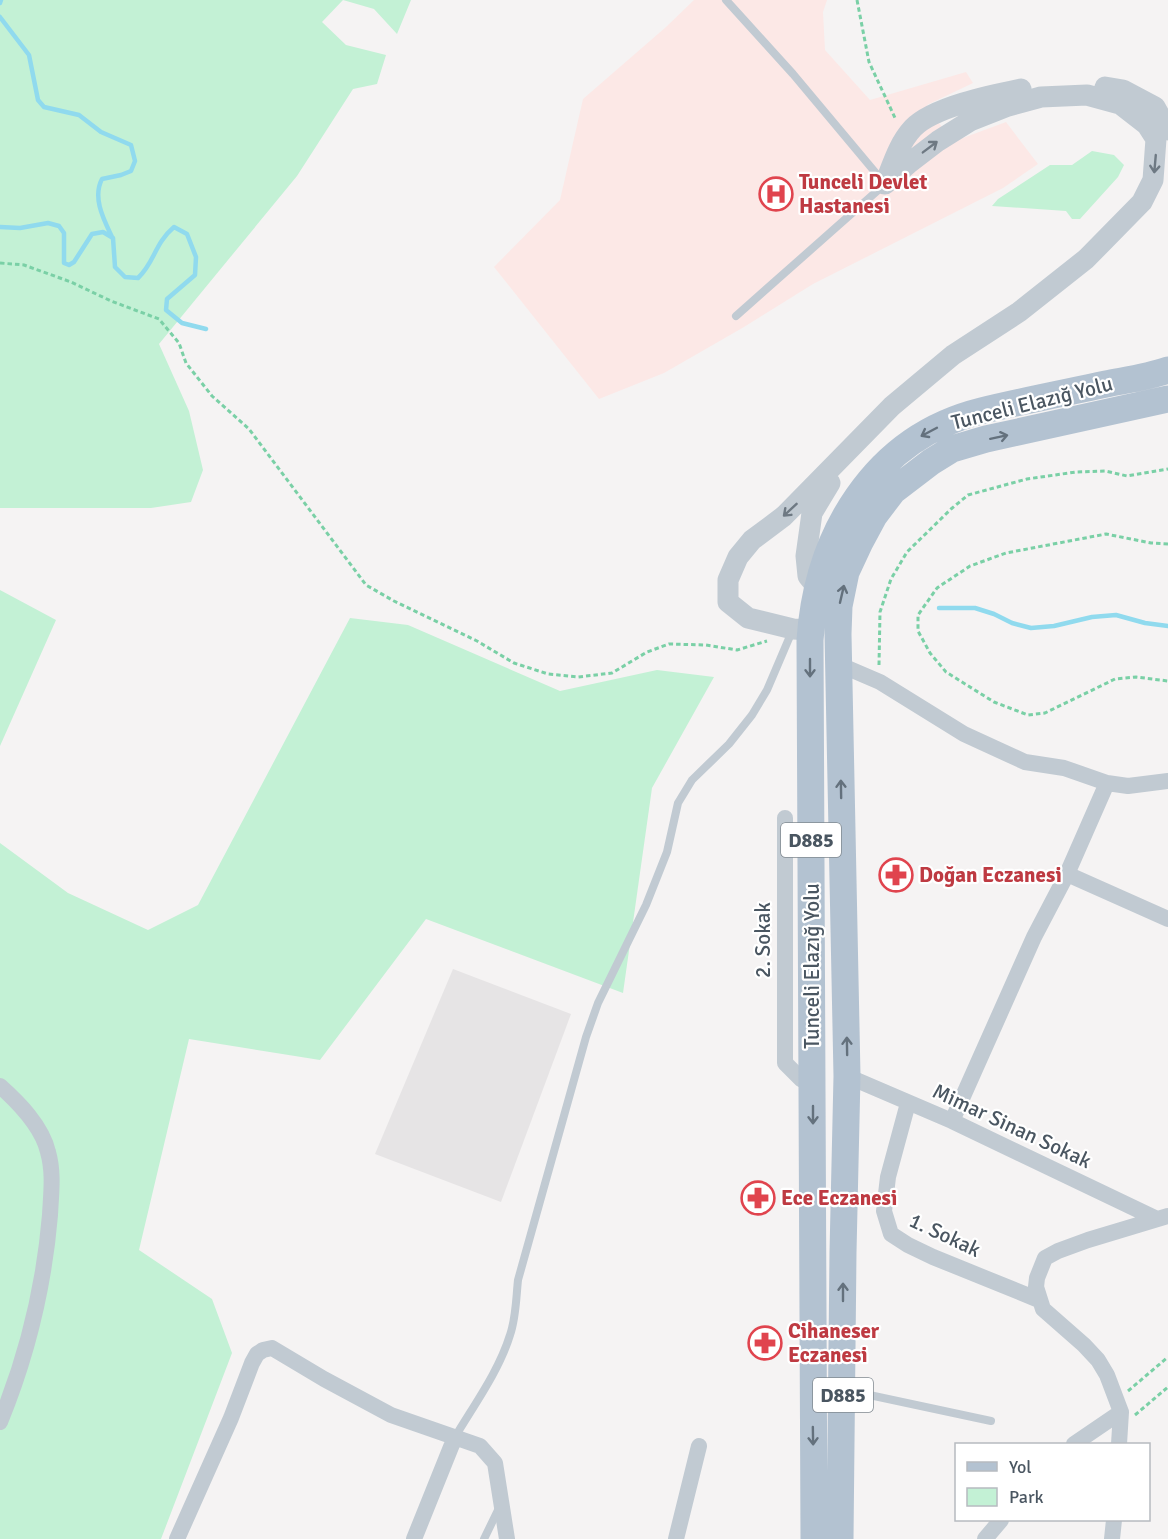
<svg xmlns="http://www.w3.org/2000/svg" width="1168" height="1539" font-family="Signika,sans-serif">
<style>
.education{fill:#e6e4e5}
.medical{fill:#fce8e6}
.green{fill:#c3f1d5}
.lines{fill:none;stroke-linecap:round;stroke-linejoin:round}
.stream{stroke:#90daee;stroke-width:4.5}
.path{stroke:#7ad0a6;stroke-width:3;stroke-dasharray:4.5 3;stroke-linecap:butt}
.service{stroke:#c1cad2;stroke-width:8}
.minor{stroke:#c1cad2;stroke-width:16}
.tertiary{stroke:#c1cad2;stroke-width:21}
.primary{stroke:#b3c2d1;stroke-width:27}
.oneway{stroke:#6e7983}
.oneway2{stroke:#64717d}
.labels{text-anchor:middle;stroke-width:4.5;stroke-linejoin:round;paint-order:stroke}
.shield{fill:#fff;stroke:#808990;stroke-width:1.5}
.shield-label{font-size:20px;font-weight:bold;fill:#4a5661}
.health-label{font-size:21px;font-weight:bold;fill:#be3a42;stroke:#fff;text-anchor:start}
.street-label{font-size:21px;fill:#4a5661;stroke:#fff}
</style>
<rect width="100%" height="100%" fill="#f5f3f3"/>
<path class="education" d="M453,969L571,1014L501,1202L375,1154Z"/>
<path class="medical" d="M694,0H827L823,12L825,50L870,100L966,72L973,83L927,105L952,142L1006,122L1038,164L1003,188L813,284L744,327L664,373L599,399L494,267L560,200L583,99L666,27Z"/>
<path class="green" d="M0,0H411L397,34L374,9L343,0L322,22L346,45L386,55L377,84L353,89L297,176L159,344L189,411L203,470L191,502L151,508H0Z
M1092,151L1114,155L1124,165L1118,177L1080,219H1072L1066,211L992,206L998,199L1050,165H1072Z
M0,590L56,620L0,746Z
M350,618L408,625L560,691L657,670L714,677L652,788L623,993L426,919L320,1060L189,1039L139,1250L212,1299L232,1353L161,1539H0V843L68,893L148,930L198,905Z"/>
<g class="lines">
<path class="stream" d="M0,3L1,0
M0,17L29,55L38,100L44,107L79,115L101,132L131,145L135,161L131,171L121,175L102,179C92,198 104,220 112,237
M0,227L20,228L48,223L59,226L64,233V263L69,265L74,262L92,234L103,232L113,238L115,267L125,277L138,278C155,262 154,244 174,227L187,234L196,257L195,275L167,299L166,310L182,323L206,329
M939,608H975L994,614L1012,623L1031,628L1054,626L1092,617L1116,615L1145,623L1168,626"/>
<path class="path" d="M857,0L869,62L896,120
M0,263L24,265L71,282L111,301L159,319L179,343L186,363L212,396L249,429L366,585L394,601L477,641L514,663L548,674L578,677L612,673L647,652L669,644L706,645L737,650L767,641
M1168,544L1151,543L1106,534L1006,553L970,566L937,588L918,615V631L930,653L946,672L994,702L1028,715L1045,713L1115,679L1136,677L1168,681
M879,665L880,612L891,579L907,552L951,509L968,495L1027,479L1076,472L1105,471L1127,476L1168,469
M1128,1391L1168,1357
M1135,1415L1168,1387"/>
<path class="service" d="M726,0L793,74L885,184L736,316
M846,1390L991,1421
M455,1437C474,1405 499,1371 510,1335C516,1318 516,1299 518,1280L586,1037L598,1003L646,905L667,852L678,803L692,780L729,744L752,715L767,690L793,629
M484,1539L500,1506"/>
<path class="minor" d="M838,664L880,682L964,734L1025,762L1064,768L1107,783L1128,786L1168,781
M785,818V1063L801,1079L813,1086
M1067,874L1168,919
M847,1076L952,1121L1157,1219
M0,1086C19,1103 42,1126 48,1152C54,1173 51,1194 50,1215C44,1287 27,1356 0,1422
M908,1103L888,1177L884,1211L891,1234L908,1245L933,1257L1039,1300
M952,1121L1034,937L1067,874L1107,783
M1074,1444L1121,1412
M1119,1444L1121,1412L1107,1375L1098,1360L1084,1345L1043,1309L1036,1287L1037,1278L1045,1258L1058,1251L1088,1240L1168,1216
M177,1539L231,1418L252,1363L257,1354L263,1350L272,1348L324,1379L391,1415L480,1446L495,1463L507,1539
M414,1539L455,1437
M676,1539L699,1446
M985,1539L1001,1520
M1112,1539L1114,1520"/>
<path class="tertiary" d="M1105,87L1123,90L1155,107L1168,130
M886,181C893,163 899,143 913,128C933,107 992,95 1021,89
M817,587L808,576L806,556L812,513L830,483
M811,630L793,629L748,618L728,602V580L738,557L752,540L784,516L892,406L953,355L1019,312L1086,259L1142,202L1153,180L1156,139L1147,125L1120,104L1087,95L1041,97L1008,106L970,121L938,141L908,164L885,184"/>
<path class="primary" d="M814,1539L810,640C817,536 873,438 981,411C1022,401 1064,393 1106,384C1126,380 1148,377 1168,370
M840,1539L843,1252L847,1076L838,634L839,606L846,572L860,542L874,516L893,491L931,462L952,449L986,439L1168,399"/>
</g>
<defs><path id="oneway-shaft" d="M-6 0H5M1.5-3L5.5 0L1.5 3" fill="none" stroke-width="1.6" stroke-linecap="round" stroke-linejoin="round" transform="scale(1.5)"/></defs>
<g class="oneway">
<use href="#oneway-shaft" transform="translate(930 147) rotate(-37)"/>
<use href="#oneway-shaft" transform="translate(1155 164) rotate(95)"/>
<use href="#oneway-shaft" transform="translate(790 510) rotate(137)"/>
</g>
<g class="oneway2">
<use href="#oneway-shaft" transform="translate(929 432) rotate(152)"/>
<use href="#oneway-shaft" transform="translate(999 437) rotate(-12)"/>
<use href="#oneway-shaft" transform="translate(842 594) rotate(-77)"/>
<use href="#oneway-shaft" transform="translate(810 668) rotate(90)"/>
<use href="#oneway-shaft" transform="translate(841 789) rotate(-91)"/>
<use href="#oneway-shaft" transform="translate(847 1046) rotate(-91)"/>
<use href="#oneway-shaft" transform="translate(813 1115) rotate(90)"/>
<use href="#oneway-shaft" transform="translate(843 1292) rotate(-90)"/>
<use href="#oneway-shaft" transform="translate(813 1436) rotate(89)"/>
</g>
<defs>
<symbol id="hospital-ring" viewBox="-11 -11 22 22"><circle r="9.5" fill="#fff" stroke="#e0444e" stroke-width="1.5"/><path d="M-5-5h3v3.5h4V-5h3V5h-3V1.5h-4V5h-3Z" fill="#e0444e"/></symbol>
<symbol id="pharmacy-ring" viewBox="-11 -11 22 22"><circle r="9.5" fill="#fff" stroke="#e0444e" stroke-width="1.5"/><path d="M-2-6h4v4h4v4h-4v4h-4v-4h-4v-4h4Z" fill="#e0444e"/></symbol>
</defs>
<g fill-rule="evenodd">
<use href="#hospital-ring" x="757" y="175" width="38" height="38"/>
<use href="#pharmacy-ring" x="877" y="856" width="38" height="38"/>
<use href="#pharmacy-ring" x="739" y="1179" width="38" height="38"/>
<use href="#pharmacy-ring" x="746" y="1324" width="38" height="38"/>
</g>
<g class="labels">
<g class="shield">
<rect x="781" y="823" width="60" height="34" rx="4.5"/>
<rect x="813" y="1378" width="60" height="34" rx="4.5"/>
</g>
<g class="shield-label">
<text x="811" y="847">D885</text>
<text x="843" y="1402">D885</text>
</g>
<g class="health-label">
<text x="799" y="189">Tunceli Devlet<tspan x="799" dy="24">Hastanesi</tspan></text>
<text x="919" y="882">Doğan Eczanesi</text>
<text x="781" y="1205">Ece Eczanesi</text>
<text x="788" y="1338">Cihaneser<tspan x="788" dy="24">Eczanesi</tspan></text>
</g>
<g class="street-label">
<text transform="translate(1032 403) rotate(-14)" y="7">Tunceli Elazığ Yolu</text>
<text transform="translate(763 940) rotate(-90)" y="7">2. Sokak</text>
<text transform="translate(812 966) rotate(-90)" y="7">Tunceli Elazığ Yolu</text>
<text transform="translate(1012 1126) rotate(25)" y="7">Mimar Sinan Sokak</text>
<text transform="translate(945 1235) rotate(25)" y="7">1. Sokak</text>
</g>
</g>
<rect x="955" y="1443" width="195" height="78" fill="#ffffff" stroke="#b7bbc0" stroke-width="1.5"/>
<rect x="967" y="1462" width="30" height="9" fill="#b3c2d1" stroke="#b7bbc0" stroke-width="1.5"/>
<text x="1009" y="1473" font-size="18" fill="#4a5661">Yol</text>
<rect x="967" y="1488" width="30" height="18" fill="#c3f1d5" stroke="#b7bbc0" stroke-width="1.5"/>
<text x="1009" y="1503" font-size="18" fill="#4a5661">Park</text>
</svg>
